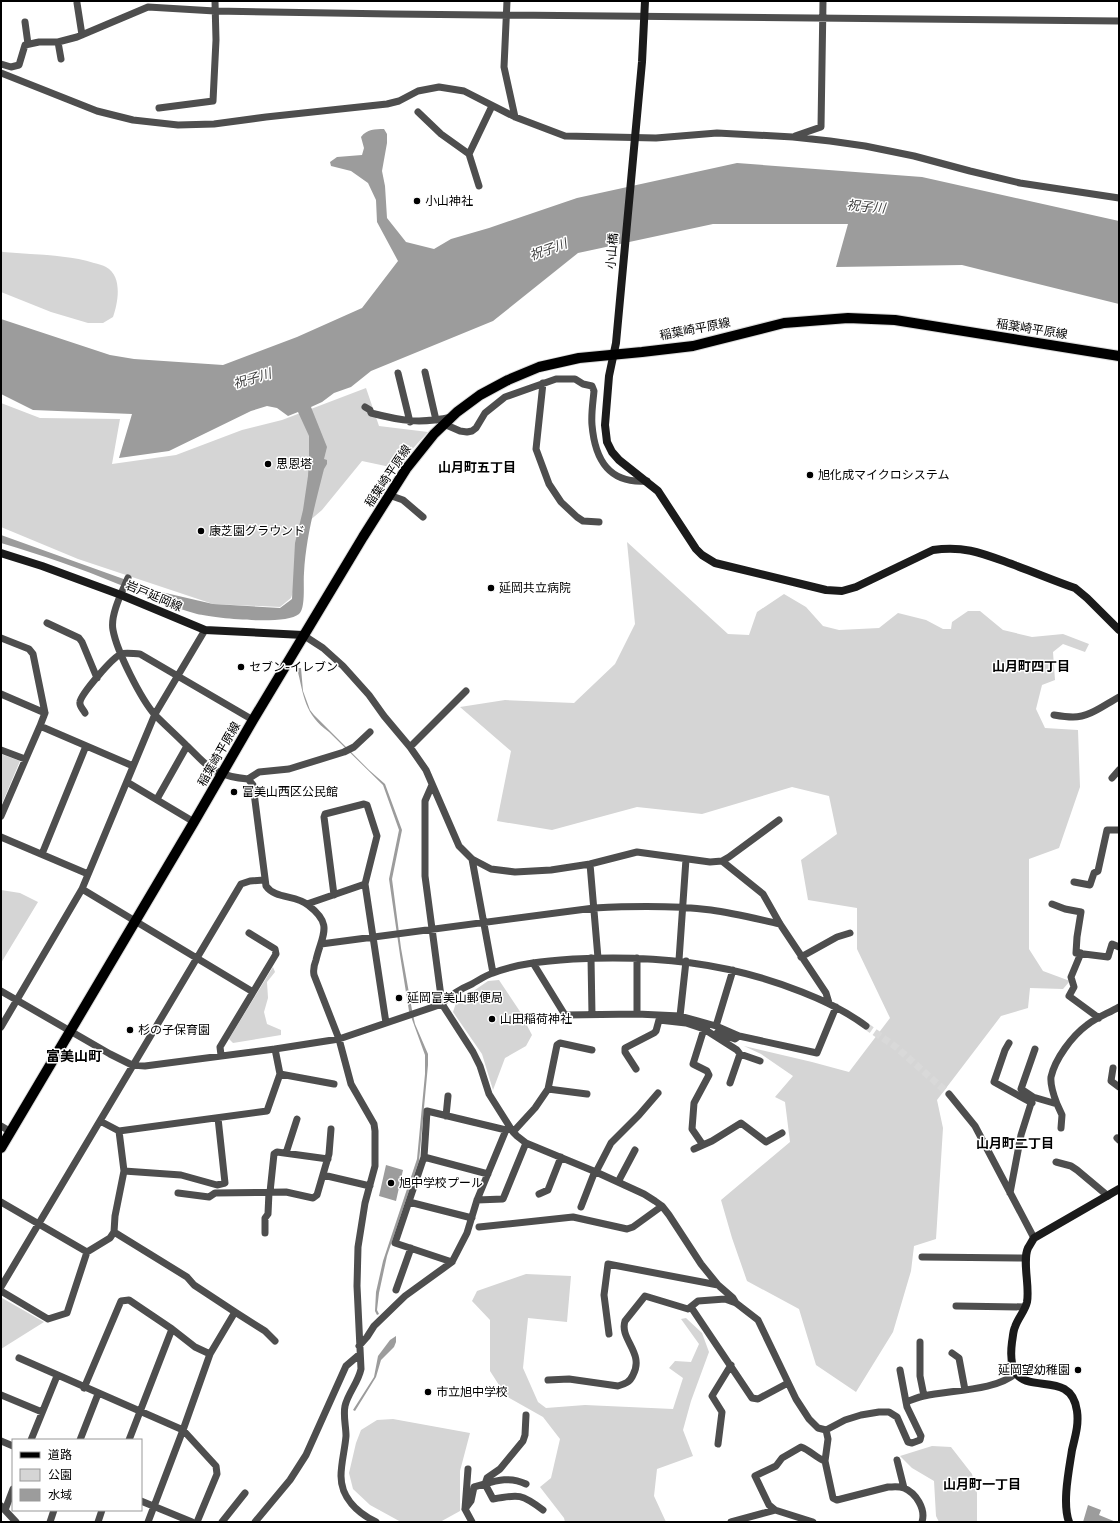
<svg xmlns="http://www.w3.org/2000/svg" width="1120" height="1523" font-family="Cabin,'Noto Sans JP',sans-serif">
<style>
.green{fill:#d5d5d5}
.water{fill:#9c9c9c}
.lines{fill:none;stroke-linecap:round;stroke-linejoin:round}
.street-tunnel{stroke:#d9d9d9;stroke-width:7;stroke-dasharray:7 3.5;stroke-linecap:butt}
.primary-casing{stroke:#dbdbdb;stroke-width:12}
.street{stroke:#4e4e4e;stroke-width:7}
.secondary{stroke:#1b1b1b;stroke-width:8}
.primary{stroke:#000;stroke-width:10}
.poi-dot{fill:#000;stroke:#fff;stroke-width:1.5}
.labels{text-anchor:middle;stroke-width:3;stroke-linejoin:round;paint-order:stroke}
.poi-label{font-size:12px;fill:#000;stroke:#fff;text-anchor:start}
.street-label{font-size:12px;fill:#000;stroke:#fff}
.water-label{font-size:13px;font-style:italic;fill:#3d3d3d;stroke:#fff}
.neighbourhood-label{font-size:13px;font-weight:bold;fill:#000;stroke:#fff}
.quarter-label{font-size:14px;font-weight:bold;fill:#000;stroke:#fff}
</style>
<rect width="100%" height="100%" fill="#fff"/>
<path class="green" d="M1,251L3,252C34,255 65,254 94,263C98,264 103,265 106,267C123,276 118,303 113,317L103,323H88L51,312L1,292Z
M366,388L379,426L428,432L395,468L362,461L322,510L308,522L302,566L291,598L280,607L213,604L78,559L1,527V403L40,418L120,419L112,464L176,455L242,430L282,420Z
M627,542L728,634L749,635L757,612L784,594L806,607L823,626L839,630L879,628L898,613L926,620L943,629H951L952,622L968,611H980L1003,630L1032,637L1063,634L1089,644L1085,652L1063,644L1053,652L1055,680L1042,685L1036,709L1045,728L1078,730L1080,787L1059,848L1029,859V949L1043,971L1070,981L1063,989L1030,988L1028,1008L1001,1016L937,1100L943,1128L936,1239L914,1246L911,1271L893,1332L856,1392L816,1365L799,1309L747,1281L732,1238L721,1200L790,1142L785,1102L775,1097L793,1076L761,1054L744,1046L812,1062L849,1072L890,1018L857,949V908L808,900L801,860L837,834L829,796L792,787L702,814L637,807L552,830L497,821L511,751L460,707L505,700L574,703L615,664L635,624Z
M1,754L20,761L1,806Z
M1,890L20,893L38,902L1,963Z
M273,967L275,972L267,982L268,998L264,1012L267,1024L281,1030V1035L233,1043L229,1039Z
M499,980L519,1010L532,1035L526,1046L505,1058L493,1090L482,1054L453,1012L456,1003L488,981Z
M526,1274L571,1276L567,1322L528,1318L523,1368L538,1402L546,1408L585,1405L673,1409L683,1378L669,1368L675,1361L691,1362L699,1344L681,1319L686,1318L702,1333L709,1352L691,1401L683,1430L693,1456L657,1469L654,1496L666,1522H565L564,1518L540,1487L551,1478L560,1439L543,1417L506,1396L490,1371V1320L472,1301L477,1291Z
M2,1298L44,1322L1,1349V1299Z
M393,1419L470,1433L460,1471V1511L440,1522H401L370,1505L353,1489L349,1473L356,1443L361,1430L377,1420Z
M932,1446L951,1447L972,1474L977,1493V1522H939L936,1516L934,1481L912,1468L900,1456Z"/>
<path class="water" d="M384,129L387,134V143L382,171L385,186L387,218L406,242L434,249L451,239L489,228L577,198L737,163L922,177L1119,221V304L962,265L836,267L848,224H713L578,253L493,321L371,371L351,387L334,393L322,402L311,407L327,447L324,459L327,460V464L324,469C315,505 306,537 304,573C303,583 306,608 299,614C285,626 215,618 197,614C170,607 144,594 118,584C80,568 41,555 1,543V535L157,591L213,604L280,608L292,599L295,543L303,510L308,476L309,458V436L298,412L288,416L277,408L267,406L251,411L169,451L119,458L132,414L33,410L1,394V319L110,355L134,359L223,365L297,337L362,308L398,261L377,222L376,200L368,183L351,171L331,166L330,162L337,157L362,155L364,148L361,137C367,129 375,129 384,129Z
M297,668H301L303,691L310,710L314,715L369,770L385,784L402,830L392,879L401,948L412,1010L415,1024L428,1054V1065L419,1161L387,1256L379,1293L377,1310L379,1314L377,1315L375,1311L376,1292L383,1261L417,1159L425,1074V1055L409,1011L400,955L389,879L399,830L383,785L329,732C304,714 304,696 297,668Z
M386,1165L403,1170L396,1201L379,1196Z
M396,1336V1342L394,1347L381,1360L376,1377L355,1411L353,1410L374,1377L378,1356L390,1340Z
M1088,1505L1101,1510L1099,1515L1116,1522H1083Z"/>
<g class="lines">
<path class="street-tunnel" d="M866,1026L896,1047L949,1094"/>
<defs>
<path id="primary" d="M1,1148L194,822L253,720L363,537L406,469L434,434L457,412L480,395L508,380L539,367L579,358L642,352L693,346L784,323L848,318L895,320L1119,356"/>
</defs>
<use href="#primary" class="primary-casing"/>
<path class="street" d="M507,1L504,67L515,117
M77,3L82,35
M25,22L28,44
M58,42L61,59
M1,64L11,67L19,65L25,45L39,42H58L77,37L148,7L215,11L392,14L1119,21
M1,73L97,111L133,120L178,125L214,124L266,117L387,104L399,101L418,91L439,87L464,91L515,117L565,136L656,138L717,133L793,137L830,141L865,146L914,156L970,171L1020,183L1119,198
M159,108L213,101L216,40L215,1
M418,112L441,134L469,154
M795,136L821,127L823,1
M479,186L469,154L492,106
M425,372L436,420
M398,373L410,422
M543,383L536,449L549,484L561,502L577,517L583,521L599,522
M365,407L370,410L371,413C402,421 420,424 452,417
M444,424L460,431L467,432L472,431L476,428L485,413L505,397L556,379H575L583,384L592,386L594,391C593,402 591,414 592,425C595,460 609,484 647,481
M389,495L403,500L423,517
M128,578C122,592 110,615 113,630C117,652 141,699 155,715C165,725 176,735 186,745C196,754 204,765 216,771C226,776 236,778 248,779L253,785L266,886C275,899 296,895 308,905C334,925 322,934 316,960C314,965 313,970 314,975L339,1039L351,1084L374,1124L375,1131V1166L365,1203L358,1247L357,1286L361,1369C358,1383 348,1393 345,1406C343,1416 346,1426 346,1436C345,1449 341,1463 341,1476C341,1498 358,1513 376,1522
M47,623L79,638L82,642L97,678
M303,635L323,648L343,666L369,695L384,716L410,747L426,770L459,846L472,859L491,869L515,872L551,870L590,864L637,852L710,862L722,861L763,894L780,924L826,993L829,1003
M1,638L29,649L33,654L45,713L40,726L133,766
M1,694L45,713
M85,713C83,709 79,706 80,702C81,694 113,657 121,654C126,652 134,654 140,654L253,720
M1054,715C1060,716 1067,717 1073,717C1090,717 1104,705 1119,697
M410,747L466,691
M1,750L25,759
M1112,778L1119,770
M248,779L259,772L289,769L344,752L354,747L370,732
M127,782L194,822
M432,785L425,801V876L442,1004L473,1052L480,1066L489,1094L513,1132L517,1136L526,1143L596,1172L644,1194L655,1201L662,1206L669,1215L701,1264L718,1285
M157,799L187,746
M1,816L40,726
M1,837L88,874
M42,854L86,746
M472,859L493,973
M722,861L729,857L779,820
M590,864L598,958
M1074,882L1090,885L1094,873L1098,871L1107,830H1119
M82,889L253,992
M334,895L324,817L325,814L364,804L367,805L377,836L365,884L386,1023
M307,904L365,884
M1052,904L1065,909L1081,912L1077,937L1076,953L1108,957L1112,944L1119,947
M321,944L594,908C633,906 672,905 711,910C734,913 757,919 780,924
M1081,953L1071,977L1074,987L1069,996L1099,1018
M801,957L837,937L850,933
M591,958L592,1015
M637,958V1014
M679,960L686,859
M533,963L565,1015L637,1014L680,1016L716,1026L739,1036L817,1053L836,1007
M1,991L110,1054L132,1065L145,1066L275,1049L339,1039L442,1004C451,994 460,989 472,984C479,980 486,975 493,973C519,963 547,961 574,959C654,955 727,962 802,992C825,1001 846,1011 866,1026
M680,1016L686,961
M716,1026L733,970
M1,1027L82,889L155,714L205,630
M717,1033L735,1039L739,1036
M1009,1043L1005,1050L994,1082L1032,1103
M221,1055L220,1047L276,954L275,949L249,933
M1113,1068L1111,1081L1119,1087
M636,1069L625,1052V1048L654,1033L656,1031L659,1020L686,1023L707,1030
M280,1074L334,1084
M730,1083L740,1054
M548,1089L587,1094
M949,1094L975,1126L1034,1238
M1033,1097L1021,1089L1035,1049
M1057,1104L1062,1115L1061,1128
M427,1111L506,1130L477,1200L467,1233L452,1262L395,1243L424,1157Z
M446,1116L448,1096
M100,1121L119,1131L267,1111L280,1074L275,1049
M1,1126L11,1132
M119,1131L124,1171L115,1216L114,1232L187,1277L194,1285L235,1312L210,1354L183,1430L148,1522
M513,1132L535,1108L548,1089L557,1045L560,1043L592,1050
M1117,1138L1119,1140
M703,1145L692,1129L694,1103L709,1075L707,1071L693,1064L704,1029L737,1050L740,1054L760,1061
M694,1149L712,1141L741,1123L766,1142L782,1133
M286,1153L297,1119
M424,1157L488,1174
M1056,1162L1071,1166L1077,1170L1108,1196
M124,1171L181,1175L217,1185L225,1183L218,1118
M596,1172L611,1143L639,1115L658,1093
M323,1175L370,1186
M618,1182L635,1150
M270,1192L274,1154L277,1152L328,1159
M178,1193L209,1197L215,1193L286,1192L313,1198L317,1195L329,1154L331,1129
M1010,1193L1021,1135L1033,1097L1057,1104C1054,1096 1050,1086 1051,1077C1055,1059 1072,1036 1087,1025C1097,1017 1109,1013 1119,1007
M539,1194L548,1190L561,1157
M477,1200L503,1199L526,1143
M1,1202L87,1252L110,1238L114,1232
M409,1202L472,1218
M581,1207L595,1171
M479,1227L573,1217L627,1229L633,1227L662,1206
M265,1233V1218L268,1214L269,1192
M922,1257L1026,1258
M1,1287L241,884L250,881L264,880
M396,1290L411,1248
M1,1291L48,1319L67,1313L87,1252
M956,1306L1025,1307
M691,1307L752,1398L758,1399L788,1383
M235,1312L265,1331L275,1341
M609,1334L604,1295L608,1264L718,1285L733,1298L736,1303
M920,1342V1376L924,1396
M359,1346L367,1337L374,1326L405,1296L452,1262
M952,1353L959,1358L965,1390
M19,1358L183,1430L216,1466L217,1474L197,1522
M900,1370L906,1402
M548,1380L569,1379L618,1386C625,1384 630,1382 633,1375C645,1353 619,1339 625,1321L645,1296L688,1309L698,1301L725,1299L736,1303L758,1320L796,1399L809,1419L818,1428L826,1430L845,1420L861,1415L879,1412H889L897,1417L908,1442L912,1443L920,1440L921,1436L907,1407L906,1402C912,1400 918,1397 924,1396C950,1390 996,1391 1016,1373
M84,1388L121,1301L129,1300L172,1329L195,1347L210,1354
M1,1395L42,1412
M526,1415L525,1435L523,1441L500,1469L487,1478L485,1484L493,1499C519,1494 522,1494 543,1510
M826,1430L828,1439L825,1461L833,1498L837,1500L888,1487C893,1487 899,1486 904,1488C916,1493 926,1509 922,1522
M31,1440L57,1376
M80,1440L98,1394
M129,1440L172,1329
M1,1441L13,1446
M718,1444L722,1412L712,1396L731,1365
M897,1460L904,1488
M468,1469L465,1509L472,1522
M141,1501L192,1522
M1,1506L16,1522
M465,1509L471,1501L474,1487C493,1482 507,1475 526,1484
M5,1510L13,1489
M50,1522L54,1510
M98,1522L102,1510
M222,1522L245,1493
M255,1522L290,1480L306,1455L346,1366L360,1354
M731,1522L775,1510
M813,1522L775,1510L769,1505L755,1476L776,1466L782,1458L801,1447C810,1450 816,1458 825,1461"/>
<path class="secondary" d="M645,1L642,62L616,343L609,376L605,425L607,442L612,452L619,460L658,491L696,549L702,555L715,563L826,590L842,591L856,587L933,550C967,545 986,555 1017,566C1036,573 1055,581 1075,588L1087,598L1119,630
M1,553L42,566L121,595L205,630L303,635
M1069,1522C1062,1503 1069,1470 1072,1450C1075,1437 1079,1425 1077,1411C1070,1359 1003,1412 1012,1342C1013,1337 1013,1331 1015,1327C1018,1318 1025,1311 1027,1302C1030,1286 1022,1261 1028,1248C1030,1245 1032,1241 1034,1238L1119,1189"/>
<use href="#primary" class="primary"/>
</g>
<g class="poi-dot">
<circle cx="417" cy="201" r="4"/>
<circle cx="268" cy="464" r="4"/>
<circle cx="810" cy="475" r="4"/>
<circle cx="201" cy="531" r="4"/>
<circle cx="491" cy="588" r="4"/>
<circle cx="241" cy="667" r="4"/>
<circle cx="234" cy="792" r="4"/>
<circle cx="399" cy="998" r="4"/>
<circle cx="492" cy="1019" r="4"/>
<circle cx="130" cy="1030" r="4"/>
<circle cx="391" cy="1183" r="4"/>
<circle cx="1078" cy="1370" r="4"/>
<circle cx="428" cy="1392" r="4"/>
</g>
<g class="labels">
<g class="poi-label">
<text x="425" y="205">小山神社</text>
<text x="276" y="468">思恩塔</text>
<text x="818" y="479">旭化成マイクロシステム</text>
<text x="209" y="535">康芝園グラウンド</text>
<text x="499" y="592">延岡共立病院</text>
<text x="249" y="671">セブン-イレブン</text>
<text x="242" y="796">富美山西区公民館</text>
<text x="407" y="1002">延岡富美山郵便局</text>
<text x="500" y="1023">山田稲荷神社</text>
<text x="138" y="1034">杉の子保育園</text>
<text x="399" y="1187">旭中学校プール</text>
<text x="1070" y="1374" text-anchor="end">延岡望幼稚園</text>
<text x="436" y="1396">市立旭中学校</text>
</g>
<g class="street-label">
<text transform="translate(612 251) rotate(-85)" y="4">小山橋</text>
<text transform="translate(695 329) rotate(-11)" y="4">稲葉崎平原線</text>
<text transform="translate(1032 329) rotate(9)" y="4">稲葉崎平原線</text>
<text transform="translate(388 476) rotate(-56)" y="4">稲葉崎平原線</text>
<text transform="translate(154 596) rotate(23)" y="4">岩戸延岡線</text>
<text transform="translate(219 754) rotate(-60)" y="4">稲葉崎平原線</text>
</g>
<g class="water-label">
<text transform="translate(866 206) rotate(5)" y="5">祝子川</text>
<text transform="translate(548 249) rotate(-20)" y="5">祝子川</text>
<text transform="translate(252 378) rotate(-17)" y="5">祝子川</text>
</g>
<g class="neighbourhood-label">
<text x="477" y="472">山月町五丁目</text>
<text x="1031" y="671">山月町四丁目</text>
<text x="1015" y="1148">山月町二丁目</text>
<text x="982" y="1489">山月町一丁目</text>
</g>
<g class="quarter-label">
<text x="74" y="1061">富美山町</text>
</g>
</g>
<rect width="1120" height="1523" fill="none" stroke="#000000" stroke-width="4"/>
<rect x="12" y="1439" width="130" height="72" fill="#ffffff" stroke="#999999"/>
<rect x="20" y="1452" width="20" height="6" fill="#000000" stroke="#999999"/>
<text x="48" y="1459" font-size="12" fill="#000000">道路</text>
<rect x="20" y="1469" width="20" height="12" fill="#d5d5d5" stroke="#999999"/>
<text x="48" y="1479" font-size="12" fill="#000000">公園</text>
<rect x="20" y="1489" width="20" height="12" fill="#9c9c9c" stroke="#999999"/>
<text x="48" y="1499" font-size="12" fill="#000000">水域</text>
</svg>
